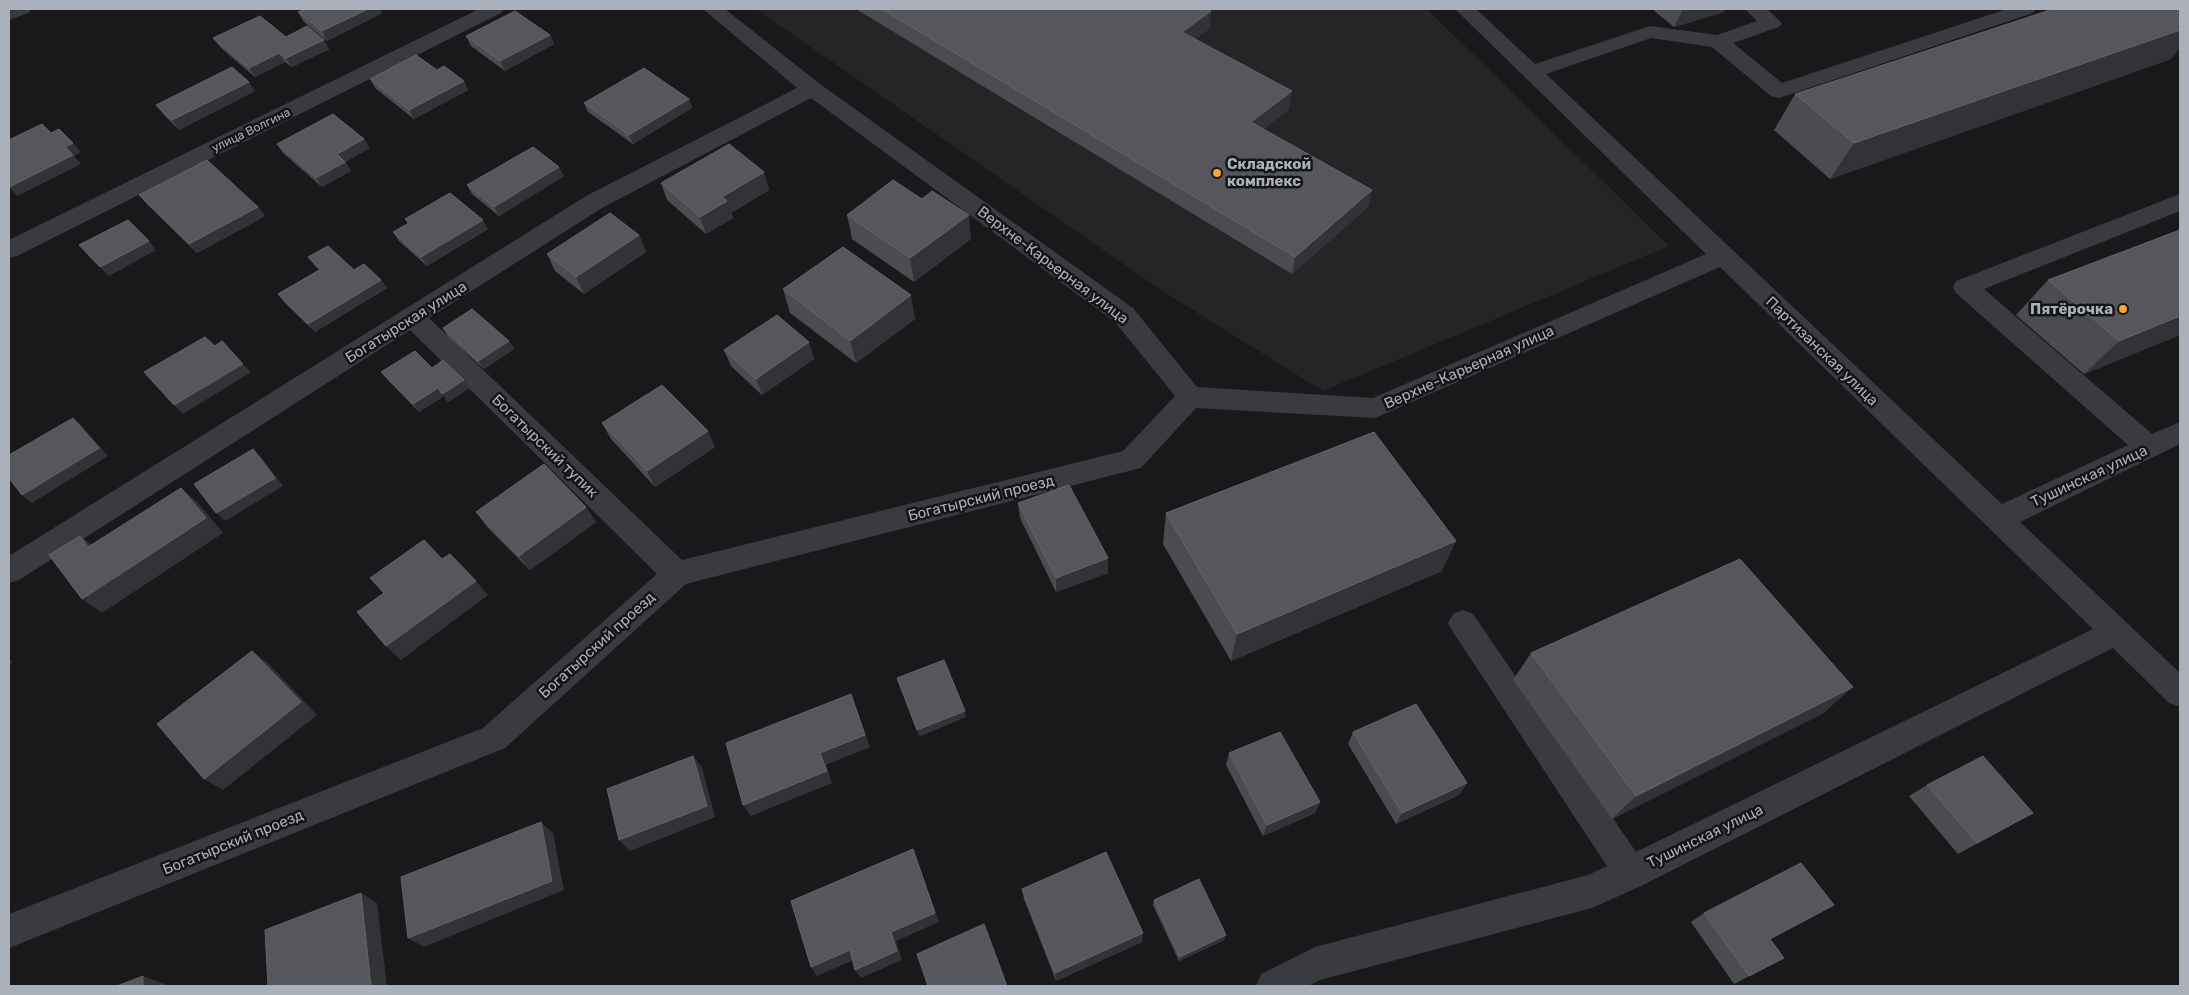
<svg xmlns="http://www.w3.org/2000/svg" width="2189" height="995" font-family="Rubik,sans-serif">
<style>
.built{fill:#252528}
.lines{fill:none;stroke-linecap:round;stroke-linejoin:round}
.minor{fill:#3a3b40;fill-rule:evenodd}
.wall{fill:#4a4c50}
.shaded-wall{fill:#323336}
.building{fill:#55575c;stroke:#62656a}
.poi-dot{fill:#f5a838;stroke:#141416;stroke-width:2}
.labels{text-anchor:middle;stroke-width:5;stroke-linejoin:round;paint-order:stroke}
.far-street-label{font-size:12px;fill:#abb1bb;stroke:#141416}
.poi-label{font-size:15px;font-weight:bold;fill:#abb1bb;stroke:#141416;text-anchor:start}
.street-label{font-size:15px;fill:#abb1bb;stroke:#141416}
</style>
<rect width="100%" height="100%" fill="#19191b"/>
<path class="built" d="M756,9H1427L1669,246L1323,391L1161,290Z"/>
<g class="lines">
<path class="minor" d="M9,9H31L28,13L9,20Z
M479,9H504L501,13L17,256L9,258V240Z
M703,9H725L820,84L1133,308L1197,387L1373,398L1706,254L1455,9H1476L1535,64L1650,26L1717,35L1757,21L1745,9H1767L1782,23L1779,27L1733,43L1782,83L2007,9H2036L2033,13L1779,98L1771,96L1712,47L1651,38L1546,74L2002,504L2128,445L1956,293L1953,287L1956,281L2180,194V211L1984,289L2152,434L2180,422V444L2020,522L2180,673V707L2169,703L2113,648L1643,885L1592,908L1320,980L1308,986H1256L1261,974L1315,947L1588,875L1607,866L1453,632L1448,623L1453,614L1463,610L1473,614L1636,852L2093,629L1720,267L1375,418L1196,408L1141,468L686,584L505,748L9,948V914L483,728L657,574L410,330L19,580L9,583V556L586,196L797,88ZM811,98L1115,322L1175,396L1123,451L682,560L429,318L602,208Z"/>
</g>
<path class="wall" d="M856,9H1207L1210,28L1195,39L1289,109L1263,129L1372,190L1368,207L1292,274Z
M1652,9H1725L1724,12L1674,27Z
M298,12L382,13L327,41L304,22Z
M550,35L554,44L505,71L471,46L466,36Z
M286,37L324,40L329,49L292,67L285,62L255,77L220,47L213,38Z
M2171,59L1830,179L1774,130L1795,94Z
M437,70L464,81L468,90L414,119L375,88L370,79Z
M255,91L179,130L163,114L156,105Z
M689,99L692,108L633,144L588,112L584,103Z
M277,144L370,148L345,162L351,171L322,187L283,153Z
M764,172L769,190L731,213L733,218L706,234L667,200L661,183Z
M564,176L499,216L472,194L467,185Z
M139,195L258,207L265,216L197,253L147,204Z
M922,199L971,239L914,282L852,239L847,215Z
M405,219L488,229L427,266L399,241L393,232L408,224Z
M2180,230V335L2084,374L2016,315L2048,280Z
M639,235L646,252L584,294L555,271L547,254Z
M308,257L354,270L387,288L315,332L285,303L278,294L319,270L315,266Z
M783,289L915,319L856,363L790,313Z
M443,328L509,341L514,349L484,369L448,337Z
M809,342L814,359L762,395L731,366L724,350Z
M432,368L469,388L448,402L444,396L419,412L388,380L381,372Z
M602,423L715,447L655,487L611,439Z
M1018,503L1108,558V573L1056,592L1020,518Z
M586,507L596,522L530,570L487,527L476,512Z
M1166,513L1442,571L1231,661L1163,544Z
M1531,653L1853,687L1822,714L1612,819L1513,680Z
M1353,732L1467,783L1459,795L1396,824L1348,744Z
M1229,753L1320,802L1315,813L1263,836L1226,765Z
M1927,785L2033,813L1958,854L1909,796Z
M1022,889L1142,942L1056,981L1024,899Z
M1154,900L1224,940L1179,961L1153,905Z
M1704,913L1770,939L1784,958L1734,984L1691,922Z"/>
<path class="shaded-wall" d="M368,9H380L382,13L327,41L322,31Z
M1683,9H1725L1724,12L1674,27Z
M1211,11L1210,28L1180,50L1182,32Z
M2180,30V48L2171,59L1830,179L1854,143Z
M550,35L554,44L505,71L500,61Z
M324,40L329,49L292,67L286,58Z
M279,53L285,62L255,77L249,68Z
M464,81L468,90L414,119L409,110Z
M249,82L255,91L179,130L172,120Z
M1292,91L1289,109L1249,140L1251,122Z
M689,99L692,108L633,144L629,135Z
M364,139L370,148L343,163L337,154Z
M73,143L81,152L74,156L81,164L17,196L9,187L65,147Z
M345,162L351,171L322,187L316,178Z
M559,167L564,176L499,216L494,207Z
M764,172L769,190L731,213L733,218L706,234L700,217L722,197Z
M1372,190L1368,207L1292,274L1295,257Z
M258,207L265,216L197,253L189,244Z
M969,215L971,239L914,282L910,258Z
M483,220L488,229L427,266L421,257Z
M639,235L646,252L584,294L576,277Z
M149,241L156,250L109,276L100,267Z
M381,280L387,288L315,332L308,324Z
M911,295L915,319L856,363L850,341Z
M2180,316V335L2084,374L2119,341Z
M509,341L514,349L484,369L478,361Z
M809,342L814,359L762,395L756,379Z
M243,364L251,372L183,414L174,405Z
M464,380L469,388L448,402L442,394Z
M438,388L444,396L419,412L413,404Z
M73,418L82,426L108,456L32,503L22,495Z
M708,431L715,447L655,487L647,471Z
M253,449L261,457L283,486L225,521L216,513Z
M181,488L198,503L223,533L102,613L82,599Z
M586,507L596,522L530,570L519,556Z
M80,536L99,550L88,547Z
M1456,541L1442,571L1231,661L1237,634Z
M1108,558V573L1056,592V578Z
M476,581L488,595L401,660L386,646Z
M252,651L269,664L317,715L223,790L204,779Z
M9,658L12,662L9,665Z
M1853,687L1822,714L1612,819L1636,796Z
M851,694L870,747L826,765L832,783L751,816L743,805Z
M965,711L966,717L919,737L917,730Z
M693,756L702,768L715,817L630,851L619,840Z
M1467,783L1459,795L1396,824L1402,813Z
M1320,802L1315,813L1263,836L1267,825Z
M541,822L553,833L564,890L424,947L408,938Z
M917,860L939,922L896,941L902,960L861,978L855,970L891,932Z
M361,893L377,903L387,986H371Z
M1143,933L1142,942L1056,981L1055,973Z
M1226,935L1224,940L1179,961L1180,957Z
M850,950L856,959L817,976L811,967Z
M143,976L165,984V986H143Z"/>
<path class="building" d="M306,9H368L322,31L298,12Z
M882,9H1207L1211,11L1182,32L1292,91L1251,122L1372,190L1295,257Z
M2053,9H2180V30L1854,143L1795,94Z
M515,11L550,35L500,61L466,36Z
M260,16L286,37L307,26L324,40L286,58L279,53L249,68L213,38Z
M416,55L437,70L444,66L464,81L409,110L370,79Z
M232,67L249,82L172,120L156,105Z
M644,68L689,99L629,135L584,103Z
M333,114L364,139L337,154L345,162L316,178L277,144Z
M42,124L51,133L59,129L73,143L65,147L73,155L9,187V140Z
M729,144L764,172L722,197L727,201L700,217L661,183Z
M533,147L559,167L494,207L467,185Z
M207,160L258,207L189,244L139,195Z
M893,180L922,199L932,191L969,215L910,258L847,215Z
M450,193L483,220L421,257L393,232L409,223L405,219Z
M610,213L639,235L576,277L547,254Z
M128,220L149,241L100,267L79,245Z
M2180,230V316L2119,341L2048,280Z
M328,246L354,270L364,264L381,280L308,324L278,294L321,269L308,257Z
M843,247L911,295L850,341L783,289Z
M472,309L509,341L478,361L443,328Z
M777,315L809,342L756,379L724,350Z
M205,337L215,346L222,341L243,364L174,405L144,372Z
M415,351L432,368L443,360L464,380L442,394L438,388L413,404L381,372Z
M662,385L708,431L647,471L602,423Z
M73,418L99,448L22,495L9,478V455Z
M1374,432L1456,541L1237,634L1166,513Z
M253,449L275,478L216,513L194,484Z
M544,464L586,507L519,556L476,512Z
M1069,485L1108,558L1056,578L1018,503Z
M181,488L206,518L82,599L49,555L80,536L88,547Z
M424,540L442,559L450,554L476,581L386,646L357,612L384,593L370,578Z
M1740,559L1853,687L1636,796L1531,653Z
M252,651L301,702L204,779L157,724Z
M944,660L965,711L917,730L897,678Z
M851,694L865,735L820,753L827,771L743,805L726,743Z
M1416,704L1467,783L1402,813L1353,732Z
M1280,732L1320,802L1267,825L1229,753Z
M693,756L707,806L619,840L607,789Z
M1983,756L2033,813L1977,843L1927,785Z
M541,822L552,881L408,938L401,877Z
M913,849L935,913L891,932L897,951L855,970L850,950L811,967L791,901Z
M1106,852L1143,933L1055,973L1022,889Z
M1801,863L1834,905L1770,939L1784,958L1749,976L1704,913Z
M1199,879L1226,935L1180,957L1154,900Z
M361,893L371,986H268L265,930Z
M984,924L1007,986H928L917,954Z
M143,976V986H117Z"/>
<g class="poi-dot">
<circle cx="1217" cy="173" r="5"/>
<circle cx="2123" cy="309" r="5"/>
</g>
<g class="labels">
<g class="far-street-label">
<text transform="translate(251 130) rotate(-26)" y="4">улица Волгина</text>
</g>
<g class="poi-label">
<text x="1227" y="169">Складской<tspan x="1227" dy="17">комплекс</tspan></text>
<text x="2113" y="314" text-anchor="end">Пятёрочка</text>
</g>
<g class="street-label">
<text transform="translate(1053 265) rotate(37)" y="5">Верхне-Карьерная улица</text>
<text transform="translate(406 322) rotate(-32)" y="5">Богатырская улица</text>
<text transform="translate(1822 351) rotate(44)" y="5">Партизанская улица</text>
<text transform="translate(1469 367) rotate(-24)" y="5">Верхне-Карьерная улица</text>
<text transform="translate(545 446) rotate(44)" y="5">Богатырский тупик</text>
<text transform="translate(2089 476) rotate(-25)" y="5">Тушинская улица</text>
<text transform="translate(981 498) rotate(-14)" y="5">Богатырский проезд</text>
<text transform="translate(597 645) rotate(-42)" y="5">Богатырский проезд</text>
<text transform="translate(1705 836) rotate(-26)" y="5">Тушинская улица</text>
<text transform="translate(233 842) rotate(-22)" y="5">Богатырский проезд</text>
</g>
</g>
<rect width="2189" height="995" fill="none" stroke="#abb1bb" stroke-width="20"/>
</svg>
